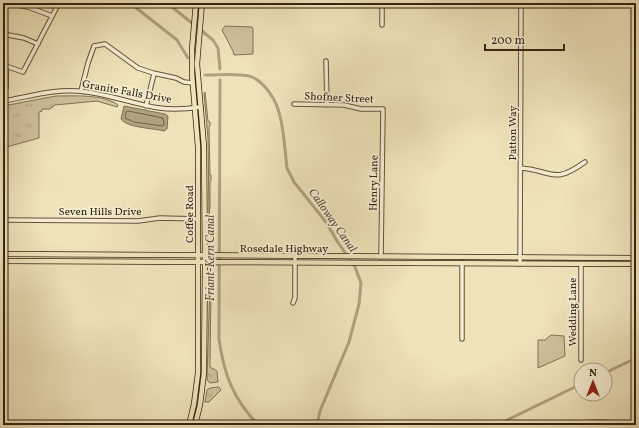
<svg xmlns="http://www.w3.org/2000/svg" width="639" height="428" font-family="Vollkorn,serif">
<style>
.grass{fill:url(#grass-tufts);stroke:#827258}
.pitch{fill:#cfc29d;stroke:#827258}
.water{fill:#afa281;stroke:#7e6f55}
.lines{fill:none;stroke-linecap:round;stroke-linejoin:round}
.shore{stroke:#72624a;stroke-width:1}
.canal{stroke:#afa281;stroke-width:3}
.minor-casing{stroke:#63533c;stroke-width:5.5}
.major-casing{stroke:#342312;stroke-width:6}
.minor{stroke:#f5edd2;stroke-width:3.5}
.major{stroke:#efe3ba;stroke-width:4.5}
.labels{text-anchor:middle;stroke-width:3.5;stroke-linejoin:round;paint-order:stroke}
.street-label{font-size:11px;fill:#342312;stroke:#f5edd2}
.water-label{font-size:12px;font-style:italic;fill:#5f4f39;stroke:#f5edd2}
</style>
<defs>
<pattern id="grass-tufts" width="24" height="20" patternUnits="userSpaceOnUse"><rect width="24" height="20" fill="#cfc29d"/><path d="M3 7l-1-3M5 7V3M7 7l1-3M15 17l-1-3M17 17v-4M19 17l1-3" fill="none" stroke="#b2a686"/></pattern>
</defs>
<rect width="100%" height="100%" fill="#efe3ba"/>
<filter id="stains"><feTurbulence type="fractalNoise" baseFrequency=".005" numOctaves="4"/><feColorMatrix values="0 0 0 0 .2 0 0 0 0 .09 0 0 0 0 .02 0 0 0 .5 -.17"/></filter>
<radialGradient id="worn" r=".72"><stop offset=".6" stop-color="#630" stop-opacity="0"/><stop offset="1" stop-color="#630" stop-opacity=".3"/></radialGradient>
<path class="grass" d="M205,92L208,121L210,122V126L209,127L210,175H211V181L210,182V207L209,215L208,139L204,93Z
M56,96C73,96 104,94 118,105L117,107L97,101L55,105L50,109H42V111L39,112V138L3,148V106Z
M210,281H211L210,367L217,371L218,382L210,383L207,380V378Z
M219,387L221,390L209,402H205L207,390L210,388Z"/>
<path class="pitch" d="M225,26L252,27L253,29V54L234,55L233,51L222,30Z
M551,335L564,336L565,356L538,368V340H545Z"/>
<path class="water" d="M124,106L165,114L168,116L167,129L164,131C153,128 127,128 121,119Z"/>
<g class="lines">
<path class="shore" d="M128,111L163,118L164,125L162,126L134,122L125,118L126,112Z"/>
<path class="canal" d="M130,3L177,40L188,58
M167,3L213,40L218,48L220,69
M205,75C219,75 235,73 249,76C264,80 277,101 280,116C284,132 285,151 287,168L294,182L326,222L337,241L355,267L361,283L359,304L349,342L320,411L317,425
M220,80L219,339C224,375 233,398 258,425
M605,373L636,358
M497,425L581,384"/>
<defs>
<path id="minor" d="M9,3L28,7L52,16
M382,3V25
M3,34L24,38L38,44
M326,61L327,105
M3,65L23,72L59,3
M6,88V66
M81,91L88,63L94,46L105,44L138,68L153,73L176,78L184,82L193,83
M3,101C28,97 53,89 78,91C106,93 132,104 159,108C173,110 187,109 201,107
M294,104L344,105L361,109H383L381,257
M146,106L154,74
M521,168C554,171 553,185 585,162
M3,220L138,221L160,218L198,219
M520,264L521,3
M581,264V360
M293,303L295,298V257
M462,339V263
M568,425C582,420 619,423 636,423"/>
<path id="major" d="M3,254L636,258
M3,261L636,264
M189,425L194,404L198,373V147L192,74V49L196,3
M195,425L200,405L204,373L205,262L204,147L197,64L202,3"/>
</defs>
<use href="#minor" class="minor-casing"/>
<use href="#major" class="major-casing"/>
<use href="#minor" class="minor"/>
<use href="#major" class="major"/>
</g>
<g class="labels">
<g class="street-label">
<text transform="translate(127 91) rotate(10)" y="4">Granite Falls Drive</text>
<text transform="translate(339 97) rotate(3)" y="4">Shofner Street</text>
<text transform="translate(512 133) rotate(-90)" y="4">Patton Way</text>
<text transform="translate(373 183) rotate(-89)" y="4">Henry Lane</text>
<text x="100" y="215">Seven Hills Drive</text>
<text transform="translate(189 214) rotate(-90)" y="4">Coffee Road</text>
<text x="284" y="252">Rosedale Highway</text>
<text transform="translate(572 312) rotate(-90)" y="4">Wedding Lane</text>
</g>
<g class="water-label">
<text transform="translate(333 220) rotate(55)" y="4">Calloway Canal</text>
<text transform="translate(210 258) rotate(-90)" y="4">Friant-Kern Canal</text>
</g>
</g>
<rect width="639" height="428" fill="none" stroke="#efe3ba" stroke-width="16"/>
<rect x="4" y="4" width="631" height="420" fill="none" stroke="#342312" stroke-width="2"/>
<rect x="8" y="8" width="623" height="412" fill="none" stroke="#342312"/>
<g transform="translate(593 382)"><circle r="19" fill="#f5edd2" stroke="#a89c85"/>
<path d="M0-3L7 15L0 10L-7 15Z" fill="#8f2418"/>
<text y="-6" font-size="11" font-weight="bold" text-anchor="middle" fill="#342312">N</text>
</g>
<path d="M485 44v6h79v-6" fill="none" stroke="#342312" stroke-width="2"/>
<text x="491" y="44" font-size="12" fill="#342312" stroke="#f5edd2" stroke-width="3" paint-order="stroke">200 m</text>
<rect width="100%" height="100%" filter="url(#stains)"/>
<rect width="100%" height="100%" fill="url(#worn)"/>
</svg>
